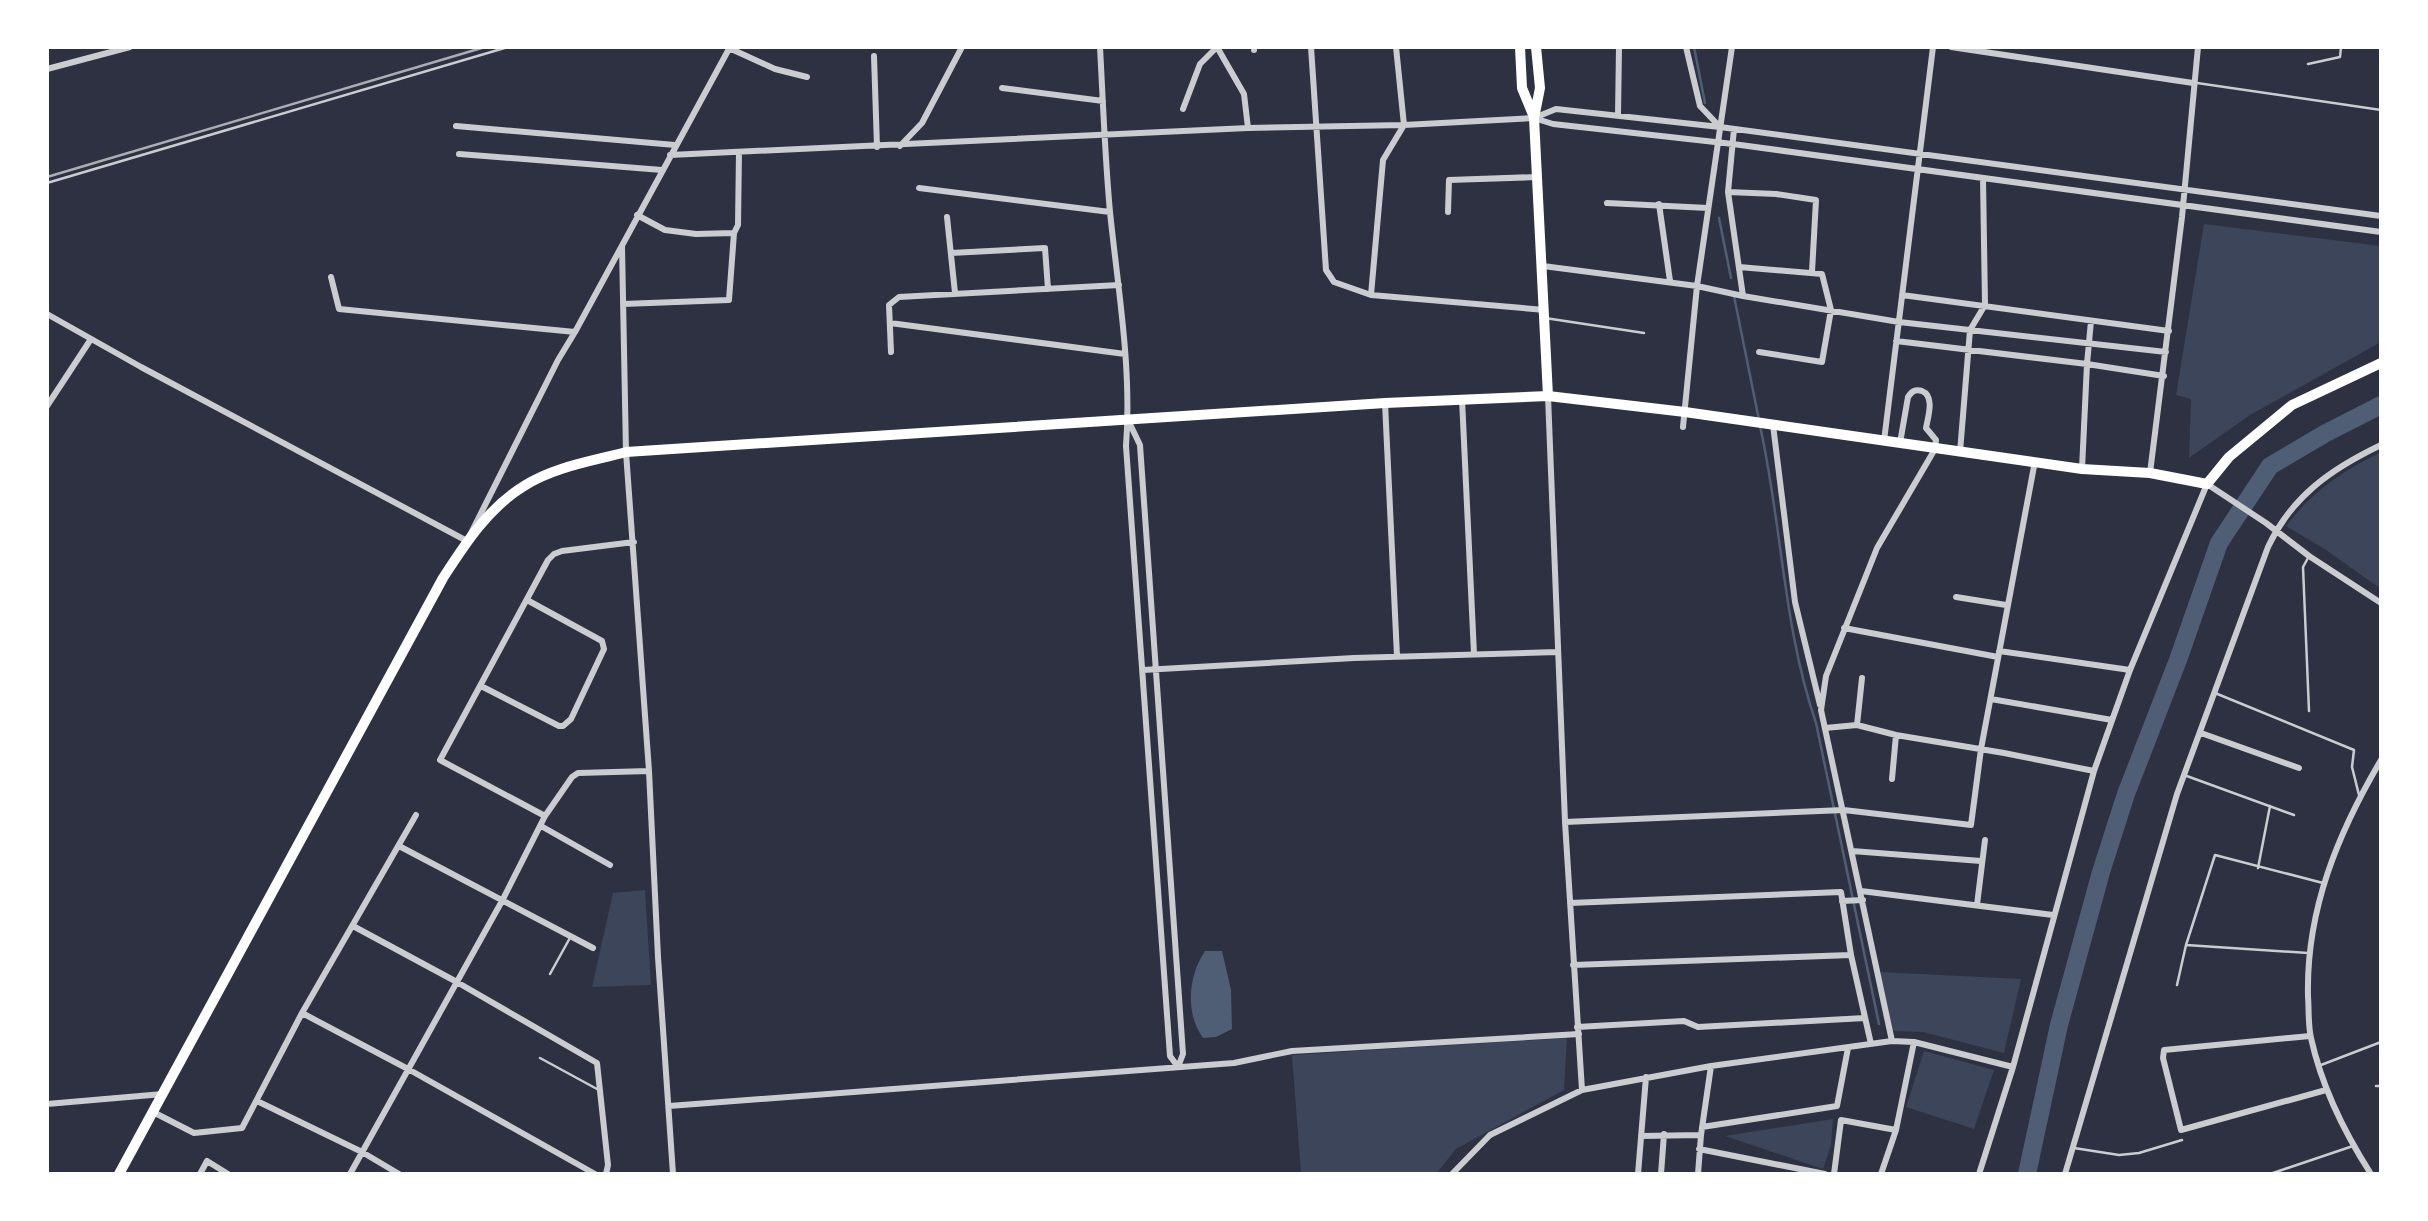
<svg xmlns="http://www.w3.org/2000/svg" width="2428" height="1221" font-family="'Alegreya Sans',sans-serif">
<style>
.green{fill:#3c4559}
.water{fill:#4f5d75}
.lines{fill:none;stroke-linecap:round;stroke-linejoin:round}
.stream{stroke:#4f5d75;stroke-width:2.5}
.river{stroke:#4f5d75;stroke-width:18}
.service{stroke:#caccd0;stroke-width:2.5}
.minor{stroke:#caccd0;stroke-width:6}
.primary{stroke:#fff;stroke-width:10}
.rail{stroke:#abadb3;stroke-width:2.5}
</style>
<rect width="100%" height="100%" fill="#2d3142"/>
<path class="green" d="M2204,224L2381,246V342L2250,415L2189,458L2191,399L2176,395Z
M2381,452V589L2326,550L2286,526C2313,491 2341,472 2381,452Z
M645,890L651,985L592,987L613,893Z
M1880,972L2021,979L2004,1053L1923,1032L1889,1031Z
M1567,1038L1564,1090L1456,1149L1436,1174H1301L1292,1055Z
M1924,1051L1994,1070L1974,1129L1906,1107Z
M1833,1119L1831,1145L1823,1169L1725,1136Z"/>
<path class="water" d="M1205,951H1222L1231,990L1232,1029L1216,1037L1203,1038C1185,1013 1188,976 1205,951Z"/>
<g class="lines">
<path class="stream" d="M1694,47L1705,103
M1719,218L1731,278
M1734,296L1759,420
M1760,426C1782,524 1783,627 1816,723L1879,1024"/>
<path class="river" d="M2027,1174L2059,1025L2101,872L2126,794L2178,660L2219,543L2270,466L2326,433L2381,405"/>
<path class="service" d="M2308,64L2340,57L2341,47
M2197,83L2381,110
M47,183L508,47
M1545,318L1644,333
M2308,558L2303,567L2309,711
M2215,693L2354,750L2352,767L2359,795
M2184,775L2294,815
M2258,868L2270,806
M2186,945L2308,953
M550,974L571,936
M2177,985L2186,945L2215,855L2323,883
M540,1058L597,1089
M2321,1065L2381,1042
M2376,1086H2381
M2074,1148L2119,1155L2139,1153L2182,1140
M2270,1174L2353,1146"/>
<path class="minor" d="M1100,47C1103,102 1105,158 1110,212C1118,290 1132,368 1126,446C1142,649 1154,853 1170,1056L1178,1067
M1217,47L1244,94L1248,128
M1254,47V50
M1311,47L1326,270L1334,282L1371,295L1545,310
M1686,47L1700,106L1720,127
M1951,47L2193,83
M729,48L775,69L807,77
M874,56L877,147
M47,69L130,47
M1002,88L1103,101
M1183,109L1200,64L1217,47
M1618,115L1619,47
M1534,118L1553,124L1733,144L2381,232
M456,126L675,145
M1734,129L1728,192L1743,296
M900,146L922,123L962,47
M459,154L662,170
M670,155L1248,128L1404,125L1534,118L1556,109L1720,127L2381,216
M919,188L1110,212
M1728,192L1776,194L1816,200L1812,272
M1607,203L1708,208
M1659,204L1670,281
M1448,212L1449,180L1537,177
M637,215L665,230L696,234L734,233
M947,217L955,293
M622,246L626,452L649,771L658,957L673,1174
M951,253L1045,248L1048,289
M1543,266L1697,286L1743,296L1899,322L2166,352
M1739,267L1822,274L1831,310L1822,362L1759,352
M331,277L339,309L575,332
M1371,295L1383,160L1404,125L1396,47
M1902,295L2169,331
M623,304L729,300L734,233L738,225L739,152
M47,314L141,367L467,541L558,360L575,332L730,47
M890,323L1125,354
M1896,341L2087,364L2164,376
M891,352L889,305L899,297L1119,285
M1548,396L1565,822L1582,1090
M1462,399L1474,654
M1385,403L1397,656
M47,406L91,339
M1129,422L1140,445L1183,1054L1178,1067
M1773,425L1795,602L1820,705
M1683,427L1697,286L1732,47
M1884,441L1933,47
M1960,452L1970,330L1985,305L1983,178
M2082,469L2087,364L2091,321
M2150,473L2182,217L2198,47
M1956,597L2006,605
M1844,628L1998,657
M1999,651L2130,670
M1143,670L1354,658L1557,652
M481,686L559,726H563L571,719L604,649L602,641L527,600
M1991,699L2112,720
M1857,725L1862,678
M1825,728L1857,725L1896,735L2004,753L2094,771
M2201,733L2299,768
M1892,779L1896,735
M545,816L440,760L548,560L554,554L562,551L634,542
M1565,822L1844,810L1971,825L1981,749L2035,461
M541,826L610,865
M399,846L593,948
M1852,851L1981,861
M1861,891L2053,915
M1842,901L1863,900
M1570,903L1841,892L1851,955L1871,1044
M1977,905L1985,840
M353,926L455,981L597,1063L608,1165L606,1174
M1573,965L1851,955
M302,1013L408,1069L595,1174
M1577,1027L1684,1021L1698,1027L1865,1018
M2310,1036L2164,1050L2163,1058L2181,1130L2326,1090
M1892,1041L1821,710L1826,676L1877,548L1935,449L1936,440L1926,428C1928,417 1935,396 1922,391C1915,389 1912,391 1908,397L1900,443
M257,1101L362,1152L399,1174
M47,1104L163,1094
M669,1106L1234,1063L1292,1051L1579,1034
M153,1112L194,1133L242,1128L302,1013L416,815
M1702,1127L1837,1106L1848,1048
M1641,1136L1701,1135
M1699,1149L1825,1174
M200,1174L207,1161L228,1174
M350,1174L502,901L545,816L572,777L578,773L649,771
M1452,1174L1490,1135L1582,1090L1711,1066L1892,1041L1914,1042L2013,1067
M1638,1174L1646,1077
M1661,1174L1664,1134
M1698,1174L1701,1135L1711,1066
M1834,1174L1841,1120L1896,1130
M1881,1174L1896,1130L1914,1042
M1979,1174L2013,1067L2094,771L2130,670L2207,484L2266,523L2309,556L2381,603
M2065,1174L2177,794L2268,547C2292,496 2331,469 2381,445
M2371,1174C2344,1132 2322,1088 2311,1038C2308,1025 2309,1010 2308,996C2306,910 2338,833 2381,760"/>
<path class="primary" d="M1520,47L1522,88L1534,117
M1536,47L1540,88L1534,118L1548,396
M119,1174L443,578C465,544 488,508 524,486C553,467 593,461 626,452L1385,403L1548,396L1685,412L2082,469L2150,473L2207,484L2229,457L2292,405L2381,363"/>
<path class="rail" d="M47,177L485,47"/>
</g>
<rect width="2428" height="1221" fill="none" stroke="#ffffff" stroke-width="98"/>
</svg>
